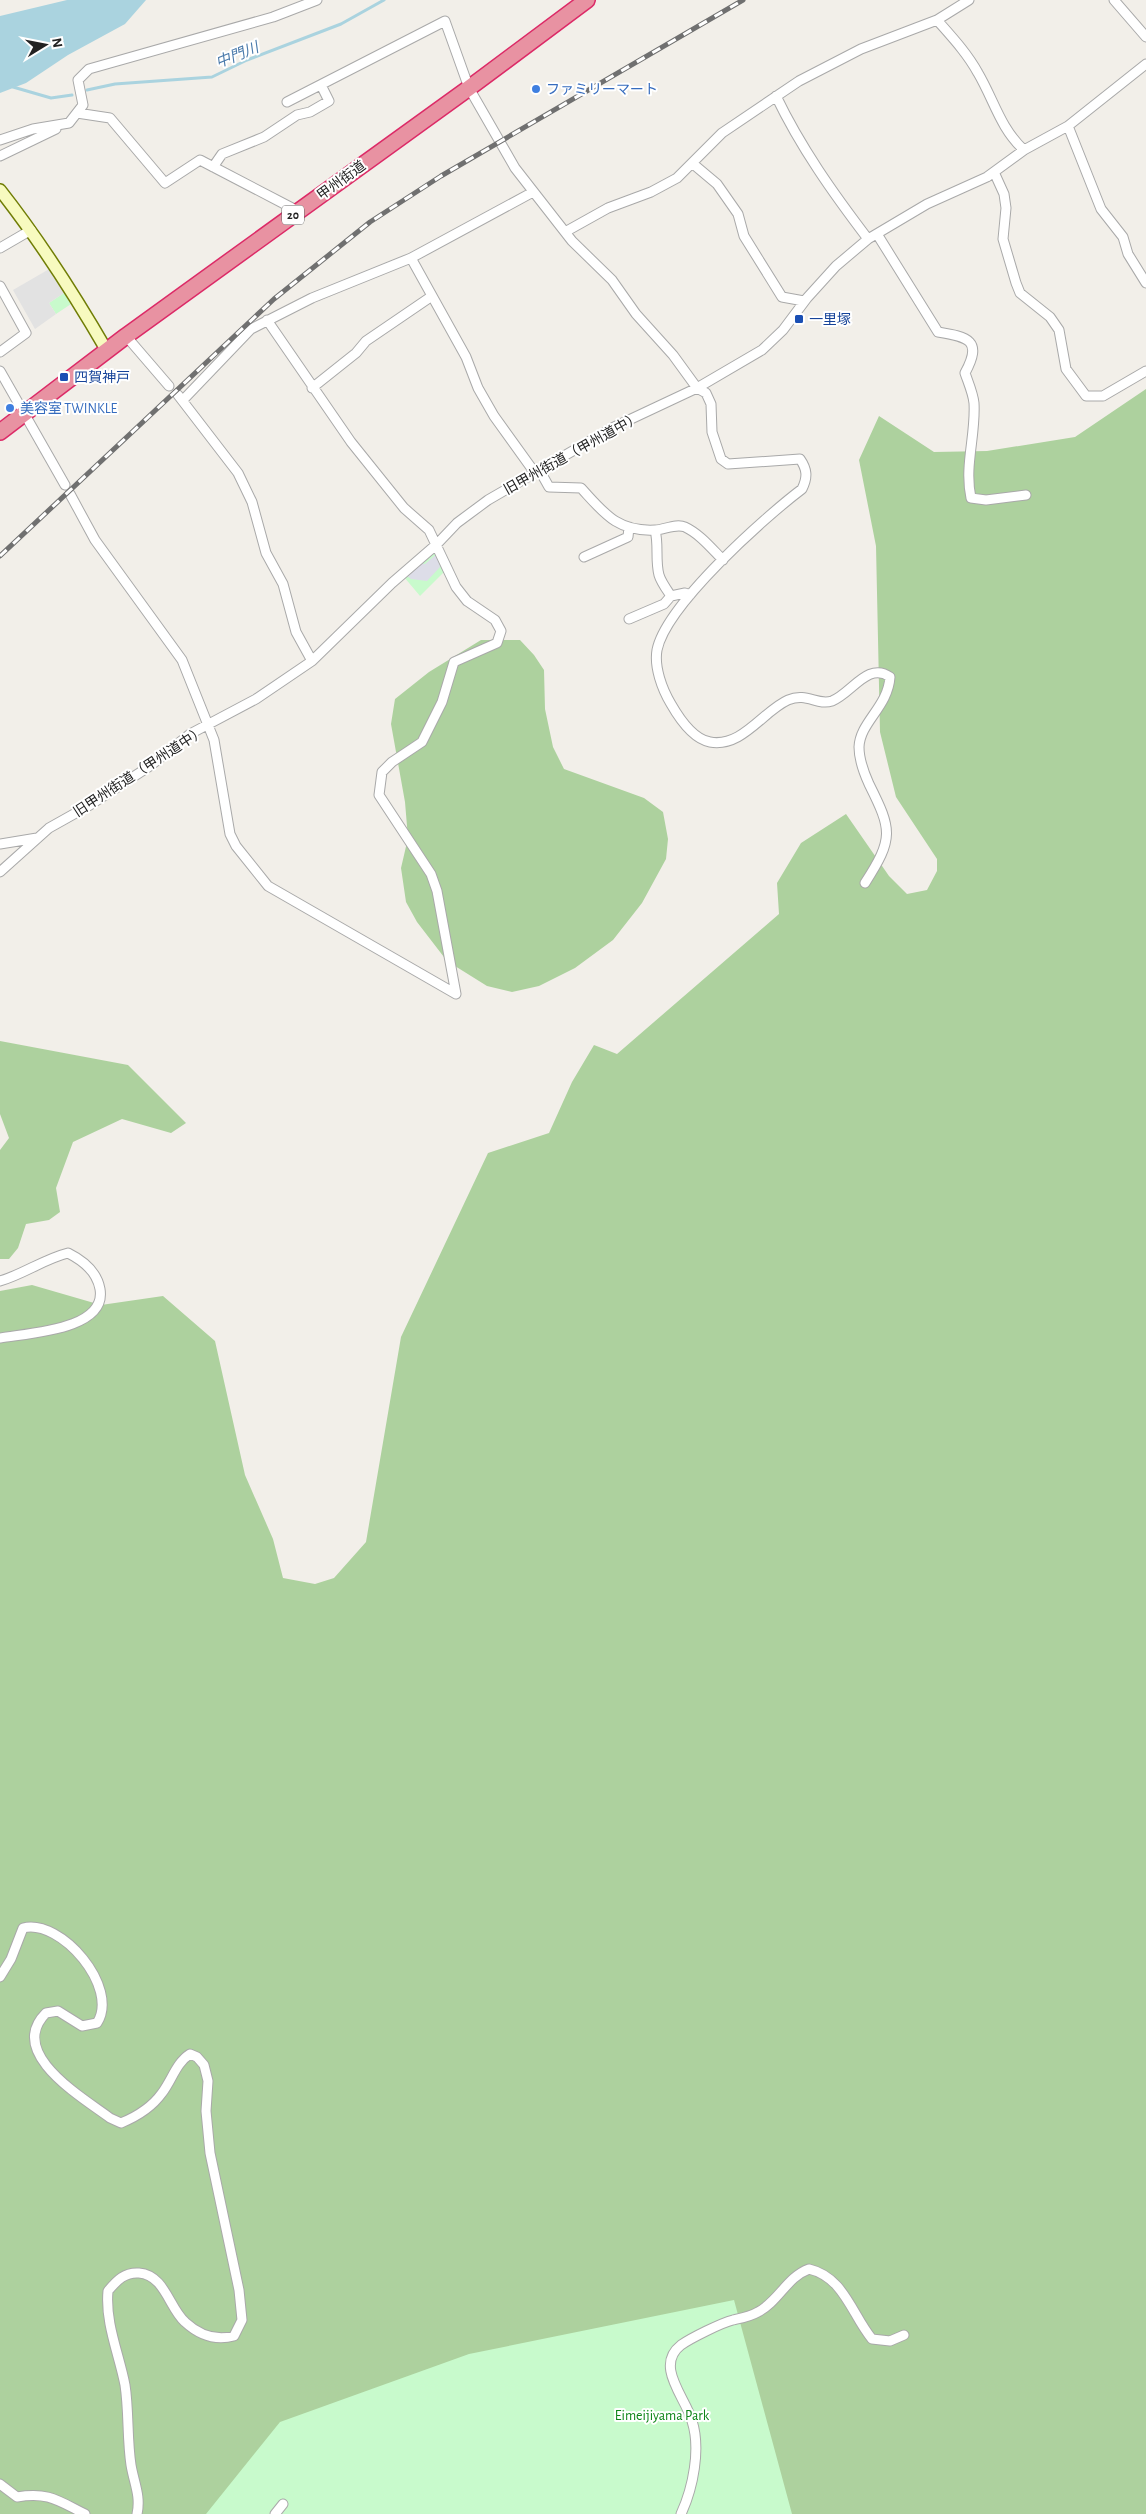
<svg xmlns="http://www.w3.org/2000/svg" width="1146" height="2514" font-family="'Alegreya Sans','Noto Sans JP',sans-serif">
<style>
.forest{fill:#add19e}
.park{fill:#c8facc}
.parking{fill:#e2e2e2}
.plaza{fill:#dddde8}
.water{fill:#aad3df}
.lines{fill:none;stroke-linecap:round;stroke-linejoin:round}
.stream{stroke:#aad3df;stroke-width:3}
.street-casing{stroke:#a9a9a9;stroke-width:11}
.secondary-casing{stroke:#707d05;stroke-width:14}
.highway-casing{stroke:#dc2a67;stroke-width:18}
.street{stroke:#fff;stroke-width:9}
.secondary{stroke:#f7fabf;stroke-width:11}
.highway{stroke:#e892a2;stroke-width:15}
.rail-casing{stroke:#707070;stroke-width:5}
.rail{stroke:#fff;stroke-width:3;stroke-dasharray:9;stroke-linecap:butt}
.shop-dot{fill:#3f7fe0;stroke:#fff;stroke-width:2}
.transit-dot{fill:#1a4fb4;stroke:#fff;stroke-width:2}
.labels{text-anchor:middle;stroke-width:4;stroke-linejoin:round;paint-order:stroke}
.shield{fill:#fff;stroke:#646464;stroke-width:1}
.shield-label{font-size:12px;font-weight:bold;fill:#222}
.shop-label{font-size:14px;fill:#366cbe;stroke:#fff;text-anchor:start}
.street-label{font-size:14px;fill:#222;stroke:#fff}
.transit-label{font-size:14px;fill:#164399;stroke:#fff;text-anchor:start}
.park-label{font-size:14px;fill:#0c8416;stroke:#fff}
.water-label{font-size:15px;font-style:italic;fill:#4a7aab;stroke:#fff}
</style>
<rect width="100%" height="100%" fill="#f2efe9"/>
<path class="forest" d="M1146,389V2514H0V1291L32,1285L101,1305L163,1296L215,1341L245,1475L273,1539L283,1578L315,1584L334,1578L366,1542L401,1337L488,1153L549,1133L572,1082L594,1045L617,1054L779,914L777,883L801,843L846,814L889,876L907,894L927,890L937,871V859L896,797L880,732L876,546L859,460L879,416L934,452L987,451L1075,437Z
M481,640H520L534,655L544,670L545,709L553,747L564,769L644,798L663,812L668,839L666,859L642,903L613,940L575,968L539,986L512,992L487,986L447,961L417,922L406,902L401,868L408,838L405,802L391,724L395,699L429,672Z
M0,1041L128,1065L186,1123L171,1133L122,1119L73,1142L56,1188L60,1212L49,1220L26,1224L18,1248L9,1259H0V1150L9,1138L0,1114Z"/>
<path class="park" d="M64,293L71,304L56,314L49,303Z
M435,550L446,570L420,596L404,577Z
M734,2300L792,2514H206L280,2422L469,2354Z"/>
<path class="parking" d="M51,268L64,293L49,303L56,314L35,329L13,290Z"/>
<path class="plaza" d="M438,553L440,567L427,581L411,579L406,575L420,563L425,564Z"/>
<path class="water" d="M67,0H146L125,24L68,55L26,83L0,93V16Z"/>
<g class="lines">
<path class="stream" d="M13,87L51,98L72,95
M87,90L115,84L212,77L247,60L341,24L384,0"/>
<defs>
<path id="street" d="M1114,0L1146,37
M937,20C952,37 967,53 978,73C994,100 1000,128 1024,150
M776,96C801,148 833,193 868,239
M287,102L445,21L469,88L515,168L572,241L612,280L636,314L673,355L697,388L706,393L711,404L712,432L721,459L728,464L800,459C807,469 808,477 802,489C765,517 666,605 657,650C654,667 662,689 671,704C679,718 693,739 710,742C742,748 763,711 788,700C807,692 817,706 832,701C851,694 868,661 890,677C888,707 860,722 859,747C859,759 864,773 869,784C892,830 894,838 865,883
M77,113L110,118L165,183L200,160L294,209
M1068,126L1101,209L1123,237L1128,254L1146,283
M0,140L33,129L69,123L83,105L78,80L89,69L273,17L317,0
M0,156L56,129
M692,163L717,184L738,214L744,236L782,297L804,301
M213,167L222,154L264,137L297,115L310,112L329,101L321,85
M994,172L1004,194L1006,208L1003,239L1016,283L1020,293L1050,317L1059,330L1066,369L1086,396H1103L1146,371
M565,232L608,208L651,192L677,178L722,133L799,81L861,49L937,20L969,0
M877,234L938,332C968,337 983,340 965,373C968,382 973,393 974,403C976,435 964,466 971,498L986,500L1026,495
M0,248L31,230
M411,258L466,357L478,388L494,416L535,473
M0,286L26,333L0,352
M267,320L351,442L404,508L429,530L456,587L467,601L495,620L501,631L497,643L454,662L442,702L422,742L392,762L382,772L379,795L431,874L437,891L456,994
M126,336L169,386
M0,371L65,485
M312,388L356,353L366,341L432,296
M178,395L238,473L252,502L266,553L283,584L296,632L312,661
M183,400L251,329L312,298L411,258L533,192
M540,471L549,487L581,488C604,513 617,532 655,530C664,530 676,523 685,527C700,534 712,549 723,560
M70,494L95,540L182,660L214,740L230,834L236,846L268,886L456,994
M655,530C659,545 655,560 659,575C661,582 667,590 671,596L685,593L690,595
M584,557L628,537L629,527
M629,619L664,604L671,596
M0,844L37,838
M0,872L49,828L90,805L150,766L190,734L256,699L312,661L392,583L437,544L457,523L488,500L614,427L697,388L762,350L783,330L807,298L836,266L868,239L927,204L987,177L1024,150L1068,126L1146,64
M0,1281C24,1274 44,1259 68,1253C82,1260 97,1272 100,1289C107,1330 28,1333 0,1338
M0,1977L11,1959L23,1928C61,1918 120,1988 97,2023L82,2026L58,2011L46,2013C6,2053 82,2097 110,2118L121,2123C138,2116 152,2107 162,2093C172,2080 176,2063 190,2054L197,2057L204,2065L208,2081L206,2111L210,2153L239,2290L242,2320L234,2336C215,2341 199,2335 185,2322C169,2308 165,2275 139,2273C125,2272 117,2280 108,2291C105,2323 119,2354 125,2385C129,2411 127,2439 131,2465C134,2483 141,2496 137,2514
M0,2484L17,2497C48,2492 57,2500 85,2514
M275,2514L283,2504
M681,2514C693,2488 701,2449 692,2421C686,2398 654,2366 681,2345C691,2338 721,2323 733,2320C742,2318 749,2317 758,2312C778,2302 787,2277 809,2269C844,2277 852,2315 872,2339L890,2341L904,2335"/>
<path id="secondary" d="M0,190C40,241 74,294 107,351"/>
<path id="highway" d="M0,432L126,336L469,88L587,0"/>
</defs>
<use href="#street" class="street-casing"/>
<use href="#secondary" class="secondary-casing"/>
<use href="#highway" class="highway-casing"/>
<use href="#street" class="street"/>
<use href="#secondary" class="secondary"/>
<use href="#highway" class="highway"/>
<defs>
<path id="rail" d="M0,556L274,299L370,222L441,176L743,0"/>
</defs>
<use href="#rail" class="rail-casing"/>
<use href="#rail" class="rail"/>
</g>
<g class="shop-dot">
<circle cx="536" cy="89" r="5"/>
<circle cx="10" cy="408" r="5"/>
</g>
<g class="transit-dot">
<rect x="794" y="314" width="10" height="10" rx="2.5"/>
<rect x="59" y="372" width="10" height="10" rx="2.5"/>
</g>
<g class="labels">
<rect class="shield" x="282" y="205.5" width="22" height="19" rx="4"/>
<g class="shield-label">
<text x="293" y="219">20</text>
</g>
<g class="shop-label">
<text x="546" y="94">ファミリーマート</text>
<text x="20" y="413">美容室 TWINKLE</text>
</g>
<g class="street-label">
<text transform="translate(341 180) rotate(-36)" y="5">甲州街道</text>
<text transform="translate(572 453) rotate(-29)" y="5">旧甲州街道（甲州道中）</text>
<text transform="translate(139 771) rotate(-33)" y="5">旧甲州街道（甲州道中）</text>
</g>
<g class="transit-label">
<text x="809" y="324">一里塚</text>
<text x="74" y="382">四賀神戸</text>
</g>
<g class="park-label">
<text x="662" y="2420">Eimeijiyama Park</text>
</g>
<g class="water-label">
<text transform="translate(237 55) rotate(-22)" y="5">中門川</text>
</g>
</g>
<g transform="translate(45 45) rotate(80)" stroke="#ffffff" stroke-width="4" paint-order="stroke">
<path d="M0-4L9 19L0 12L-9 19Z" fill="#222222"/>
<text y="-8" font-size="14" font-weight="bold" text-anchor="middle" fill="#222222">N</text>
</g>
</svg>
